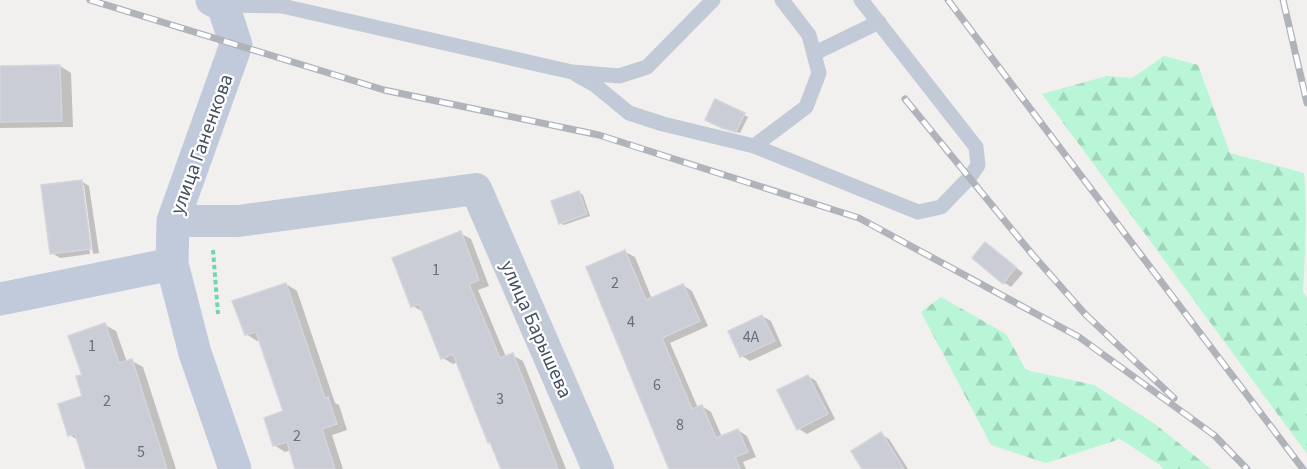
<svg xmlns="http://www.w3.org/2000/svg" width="1307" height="469" font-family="'Source Sans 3',sans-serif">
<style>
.forest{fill:url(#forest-firs)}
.shadow{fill:#0003}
.building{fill:#cbcdd6;stroke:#d3d4dc;stroke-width:1.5}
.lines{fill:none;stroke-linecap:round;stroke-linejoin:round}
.path{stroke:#6dd7af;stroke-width:4;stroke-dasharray:4.5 3;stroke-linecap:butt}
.lane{stroke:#c1cad6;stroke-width:15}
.street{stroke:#c1cad6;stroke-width:32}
.secondary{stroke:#c0cadb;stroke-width:33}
.rail-casing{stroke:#b1b3bb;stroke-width:7}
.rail{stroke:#fff;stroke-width:4.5;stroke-dasharray:14;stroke-linecap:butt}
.labels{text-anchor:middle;stroke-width:4.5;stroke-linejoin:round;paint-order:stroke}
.number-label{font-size:16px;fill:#666f7e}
.street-label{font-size:20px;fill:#455060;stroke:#fff}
</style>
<defs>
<pattern id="forest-firs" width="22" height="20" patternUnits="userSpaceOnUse" patternTransform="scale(1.5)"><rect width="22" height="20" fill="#b9f5d7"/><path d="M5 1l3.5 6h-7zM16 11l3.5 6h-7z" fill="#a0d4bb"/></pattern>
</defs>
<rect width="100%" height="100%" fill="#f2f0ef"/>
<path class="forest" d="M1164,56L1198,65L1230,153L1304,173C1307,207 1305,257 1303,292L1307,297V454L1042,94L1107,76L1132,78Z
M941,297L1006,334L1026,370L1094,385L1155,424L1211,469H1163L1160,465L1120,439L1046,463L991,445L921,312Z"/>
<path class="shadow" d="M60,66L71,73L73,127L0,128V68Z
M716,101L748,117L740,133L728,130L707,119Z
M81,181L89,186L99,253L93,254L84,185H81L90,254L60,258L52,253Z
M579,192L583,195L590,216L564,225L560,223Z
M460,233L471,239L489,286L478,290L506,357L512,355L523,361L566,469H502L493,445L489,442L458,362L453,364L443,358L423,312L413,306Z
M986,244L1023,273L1011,287L1003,282Z
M625,252L635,257L652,299L683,285L692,291L708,326L670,343L698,408L702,406L711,412L722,437L738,430L747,436L756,457L743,462L746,469H671Z
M286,284L297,291L335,403L339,405L347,430L332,435L343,469H297L291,450L285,452L274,445L285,412L260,340L257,341L246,334Z
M762,316L771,321L782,346L750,361L742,356L730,332Z
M105,325L116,331L127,362L132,361L143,367L176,469H88L78,440L70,435L84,397V376Z
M808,376L816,381L835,419L807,434L799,429Z
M881,434L889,439L908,469H864Z"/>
<path class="building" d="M60,65L62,121L0,122V66Z
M715,99L745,113L736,132L722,128L705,120Z
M82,180L91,249L50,254L41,185Z
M579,191L587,214L559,224L551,201Z
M461,231L479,280L469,284L500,358L513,353L558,469H501L490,442L488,443L453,354L441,359L419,304L411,307L392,258Z
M985,242L1016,267L1003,284L972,258Z
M625,250L646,300L683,284L700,321L662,338L692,409L702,405L716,438L738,429L748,452L735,457L740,469H669L586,267Z
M286,283L325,398L328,397L337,424L322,429L335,469H295L287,442L273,446L264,418L283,411L256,332L245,335L232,301Z
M762,315L775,341L740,357L728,331Z
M105,323L119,363L132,359L167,469H86L75,434L68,436L58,404L82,396L76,376L82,375L68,336Z
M808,375L828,414L797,430L777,390Z
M881,432L904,469H862L851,451Z"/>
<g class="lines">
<path class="path" d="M213,250L218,314"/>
<path class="lane" d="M223,5L282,6L572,72L619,76L647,67L713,0
M815,53L879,22
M577,75L595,85L629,113L663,124L754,146L806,107L819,73L809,35L782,0
M754,146L918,212L941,207L970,177L978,165L976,147L861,0"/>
<path class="street" d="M173,221H238L476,189L598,469"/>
<path class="secondary" d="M212,0L223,5L236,45L173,221L172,264L195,353L235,469
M0,299L172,264"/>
<defs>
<path id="rail" d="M90,0L384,90L599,135L859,218L1079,337L1214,435L1247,469
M948,0L1303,469
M1283,0L1307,103
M905,99L1032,254L1085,314L1174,398"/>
</defs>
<use href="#rail" class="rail-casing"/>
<use href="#rail" class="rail"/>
</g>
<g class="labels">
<g class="number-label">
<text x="436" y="275">1</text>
<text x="615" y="288">2</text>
<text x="631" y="327">4</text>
<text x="751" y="342">4А</text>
<text x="92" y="351">1</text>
<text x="657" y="390">6</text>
<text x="500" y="404">3</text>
<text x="107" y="406">2</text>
<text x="680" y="430">8</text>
<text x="297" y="441">2</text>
<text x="141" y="457">5</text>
</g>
<g class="street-label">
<text transform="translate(201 144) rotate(-70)" y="7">улица Ганенкова</text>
<text transform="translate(537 329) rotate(66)" y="7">улица Барышева</text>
</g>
</g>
</svg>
